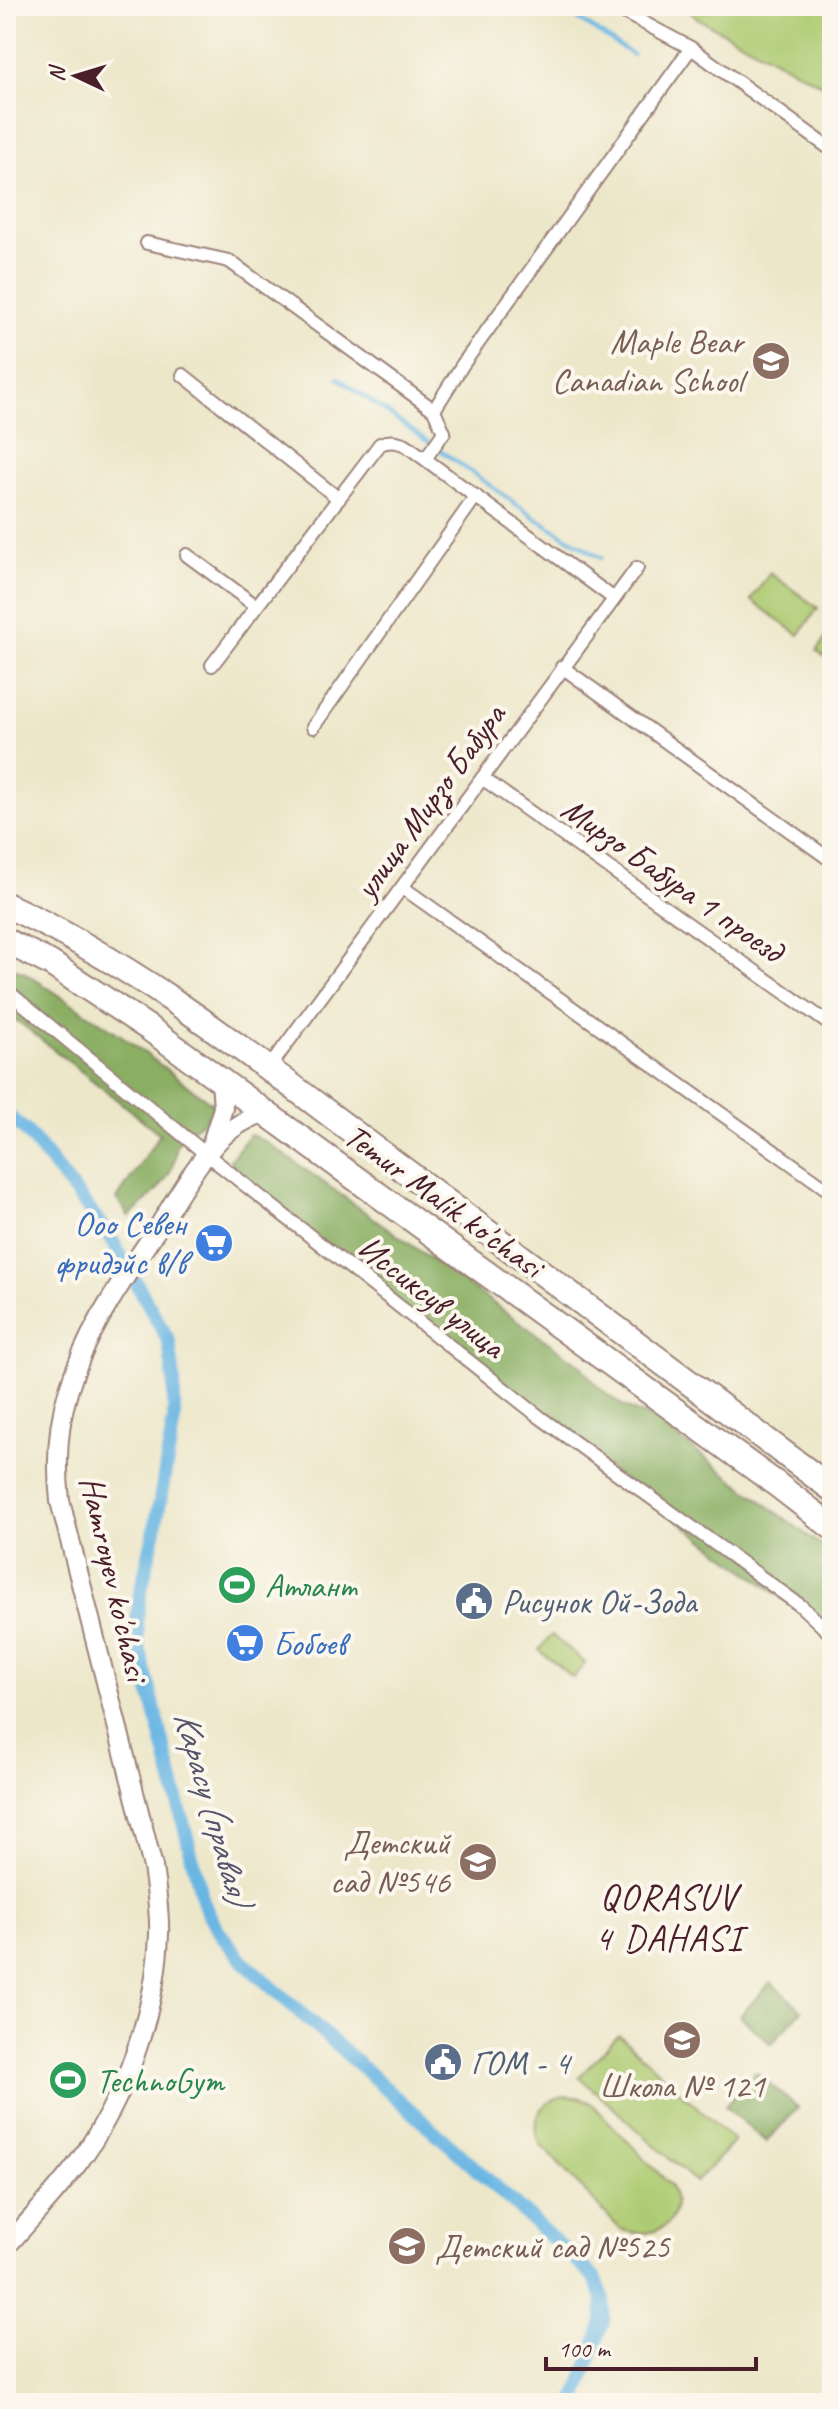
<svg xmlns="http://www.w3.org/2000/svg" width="838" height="2409" font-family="Caveat,sans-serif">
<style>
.green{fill:#adcb72;stroke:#7c754e;stroke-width:2}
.forest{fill:#8aaf64;stroke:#6a6748;stroke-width:2}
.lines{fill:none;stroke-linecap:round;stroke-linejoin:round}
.stream{stroke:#69b6e3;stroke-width:4}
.canal{stroke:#69b6e3;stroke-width:14}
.street-casing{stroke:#9c837a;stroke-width:16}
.secondary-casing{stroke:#9c837a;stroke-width:22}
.highway-casing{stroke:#9c837a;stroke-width:28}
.street{stroke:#fff;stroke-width:12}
.secondary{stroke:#fff;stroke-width:18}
.highway{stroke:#fff;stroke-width:24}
.labels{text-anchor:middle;stroke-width:8;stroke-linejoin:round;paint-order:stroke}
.education-label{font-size:34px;fill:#785e54;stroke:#fbf7ec;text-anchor:end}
.street-label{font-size:34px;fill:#4a1f2b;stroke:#fbf7ec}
.shop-label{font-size:34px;fill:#366cbe;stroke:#fbf7ec;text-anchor:end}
.leisure-label{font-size:34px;fill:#27864d;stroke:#fbf7ec;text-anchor:start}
.service-label{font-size:34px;fill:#4e5e75;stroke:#fbf7ec;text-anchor:start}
.water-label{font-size:36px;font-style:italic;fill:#55546b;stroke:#fbf7ec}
.neighbourhood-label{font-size:36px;letter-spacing:2px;fill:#4a1f2b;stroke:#fbf7ec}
</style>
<rect width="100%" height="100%" fill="#fbf7ec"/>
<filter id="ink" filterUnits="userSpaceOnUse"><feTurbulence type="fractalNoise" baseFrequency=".0125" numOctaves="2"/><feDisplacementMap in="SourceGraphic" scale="16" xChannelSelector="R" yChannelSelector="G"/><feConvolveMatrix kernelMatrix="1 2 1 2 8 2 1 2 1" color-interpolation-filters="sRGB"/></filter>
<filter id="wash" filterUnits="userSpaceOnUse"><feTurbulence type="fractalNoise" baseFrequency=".006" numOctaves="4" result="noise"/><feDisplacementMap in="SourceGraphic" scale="32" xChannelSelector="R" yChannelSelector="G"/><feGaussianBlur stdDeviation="1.8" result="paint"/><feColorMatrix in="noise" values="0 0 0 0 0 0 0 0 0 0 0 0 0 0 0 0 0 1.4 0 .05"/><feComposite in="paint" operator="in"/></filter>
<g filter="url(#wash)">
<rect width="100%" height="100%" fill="#ede7ca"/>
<path class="green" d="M682,6H832V90L700,20Z
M770,573L818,608L799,635L751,600Z
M832,629V662L817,651Z
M552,1635L585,1663L573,1678L539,1650Z
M619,2035L734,2141L696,2182L579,2077Z
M564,2096L578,2097L590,2102L671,2186C686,2225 654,2241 620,2229L540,2144C531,2120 539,2102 564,2096Z"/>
<path class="forest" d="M6,965L25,973L122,1036L215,1106L203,1123L192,1128L176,1145C178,1176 150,1197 129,1217L117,1199L160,1134L19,1022L6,1016Z
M250,1134L268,1143L580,1365C602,1394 619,1407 653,1419L832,1554V1635L541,1418L240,1180L230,1160Z
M771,1982L802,2010L771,2044L740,2016Z
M756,2072L798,2108L766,2142L725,2106Z"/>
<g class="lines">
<path class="stream" d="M558,6L633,55
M338,378L536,518L601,558"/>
<path class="canal" d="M6,1114L27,1132L108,1233L169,1341L174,1380V1420L155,1529L140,1595L137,1619L138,1643L203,1901C213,1928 230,1946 249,1967L451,2146L595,2278L604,2300L603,2322L575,2403"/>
</g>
</g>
<g filter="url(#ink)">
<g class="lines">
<defs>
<path id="street" d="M612,6L691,48L832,150
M147,243L229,261L434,410
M183,375L339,499
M425,459L444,432L434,410L463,364L691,48
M187,555L256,606
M212,665L380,444C389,440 396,441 406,445L613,598
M562,667L832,861
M313,727L476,496
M482,778L832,1026
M402,887L830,1191
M6,990L206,1154L541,1418L801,1606L832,1635
M268,1069L637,568"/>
<path id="secondary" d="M212,1143L223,1108L221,1080
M6,2247C30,2219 56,2193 78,2163C125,2099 156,2013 159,1934C160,1912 156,1889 153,1867L60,1501C56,1465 57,1428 68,1392C86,1330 124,1279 159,1226C177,1197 195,1165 219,1140C232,1127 248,1118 265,1112"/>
<path id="highway" d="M6,905C142,967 260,1063 380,1152C530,1264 681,1376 832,1489
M6,941L50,963L150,1029L775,1483L832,1527"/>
</defs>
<use href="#street" class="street-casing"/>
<use href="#secondary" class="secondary-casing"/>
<use href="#highway" class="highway-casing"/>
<use href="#street" class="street"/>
<use href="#secondary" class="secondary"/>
<use href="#highway" class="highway"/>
</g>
</g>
<defs>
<symbol id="school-disc" viewBox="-11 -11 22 22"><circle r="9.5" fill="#8d6e63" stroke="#fbf7ec"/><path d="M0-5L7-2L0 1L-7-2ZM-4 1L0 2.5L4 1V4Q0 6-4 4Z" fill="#fff"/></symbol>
<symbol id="supermarket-disc" viewBox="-11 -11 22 22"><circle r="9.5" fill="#3f7fe0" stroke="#fbf7ec"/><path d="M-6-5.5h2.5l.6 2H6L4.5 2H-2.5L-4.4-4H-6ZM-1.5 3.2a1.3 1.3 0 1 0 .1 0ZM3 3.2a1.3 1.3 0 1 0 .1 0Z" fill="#fff"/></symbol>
<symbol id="stadium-disc" viewBox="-11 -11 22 22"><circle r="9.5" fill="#2e9e5b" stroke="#fbf7ec"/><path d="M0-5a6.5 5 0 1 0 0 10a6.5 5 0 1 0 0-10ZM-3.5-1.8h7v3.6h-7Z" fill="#fff"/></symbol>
<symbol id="civic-disc" viewBox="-11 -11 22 22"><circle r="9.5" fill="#5c6f8a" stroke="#fbf7ec"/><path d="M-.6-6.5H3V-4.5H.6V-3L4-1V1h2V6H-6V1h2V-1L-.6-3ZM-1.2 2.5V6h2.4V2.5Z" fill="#fff"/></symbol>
</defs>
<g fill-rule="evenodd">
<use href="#school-disc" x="749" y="339" width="44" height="44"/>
<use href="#supermarket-disc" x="192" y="1221" width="44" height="44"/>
<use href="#stadium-disc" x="215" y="1563" width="44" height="44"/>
<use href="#civic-disc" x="452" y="1579" width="44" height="44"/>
<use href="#supermarket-disc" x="223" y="1621" width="44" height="44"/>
<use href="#school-disc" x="456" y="1840" width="44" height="44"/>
<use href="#school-disc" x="660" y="2018" width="44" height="44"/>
<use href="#civic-disc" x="421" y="2040" width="44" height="44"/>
<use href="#stadium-disc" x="46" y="2058" width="44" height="44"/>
<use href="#school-disc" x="385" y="2224" width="44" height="44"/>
</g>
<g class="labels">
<g class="education-label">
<text x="743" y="353">Maple Bear<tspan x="743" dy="39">Canadian School</tspan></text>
<text x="450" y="1854">Детский<tspan x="450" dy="39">сад №546</tspan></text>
<text x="682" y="2097" text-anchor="middle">Школа № 121</text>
<text x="435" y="2258" text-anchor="start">Детский сад №525</text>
</g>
<g class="street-label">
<text transform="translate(429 801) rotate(-54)" y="12">улица Мирзо Бабура</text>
<text transform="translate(673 879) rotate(35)" y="12">Мирзо Бабура 1 проезд</text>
<text transform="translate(444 1200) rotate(36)" y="12">Temur Malik ko'chasi</text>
<text transform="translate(432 1296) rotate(38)" y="12">Иссиксув улица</text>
<text transform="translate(115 1578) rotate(77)" y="12">Hamroyev ko'chasi</text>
</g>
<g class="shop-label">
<text x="186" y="1235">Ооо Севен<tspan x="186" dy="39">фридэйс в/в</tspan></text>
<text x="273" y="1655" text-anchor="start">Бобоев</text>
</g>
<g class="leisure-label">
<text x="265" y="1597">Атлант</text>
<text x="96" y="2092">TechnoGym</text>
</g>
<g class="service-label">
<text x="502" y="1613">Рисунок Ой-Зода</text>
<text x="471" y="2074">ГОМ - 4</text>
</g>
<g class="water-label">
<text transform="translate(214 1807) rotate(74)" y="13">Карасу (правая)</text>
</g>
<g class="neighbourhood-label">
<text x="669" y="1909">QORASUV<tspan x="669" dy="41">4 DAHASI</tspan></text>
</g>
</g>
<rect width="838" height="2409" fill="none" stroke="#fbf7ec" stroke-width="32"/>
<g transform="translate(76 76) rotate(274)" stroke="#fbf7ec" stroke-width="6" paint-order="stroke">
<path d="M0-6L14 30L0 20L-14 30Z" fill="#4a1f2b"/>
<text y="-12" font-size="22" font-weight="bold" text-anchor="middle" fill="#4a1f2b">N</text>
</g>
<path d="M546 2357v12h210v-12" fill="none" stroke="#4a1f2b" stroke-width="4"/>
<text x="558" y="2357" font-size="24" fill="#4a1f2b" stroke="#fbf7ec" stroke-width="6" paint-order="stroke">100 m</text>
</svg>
